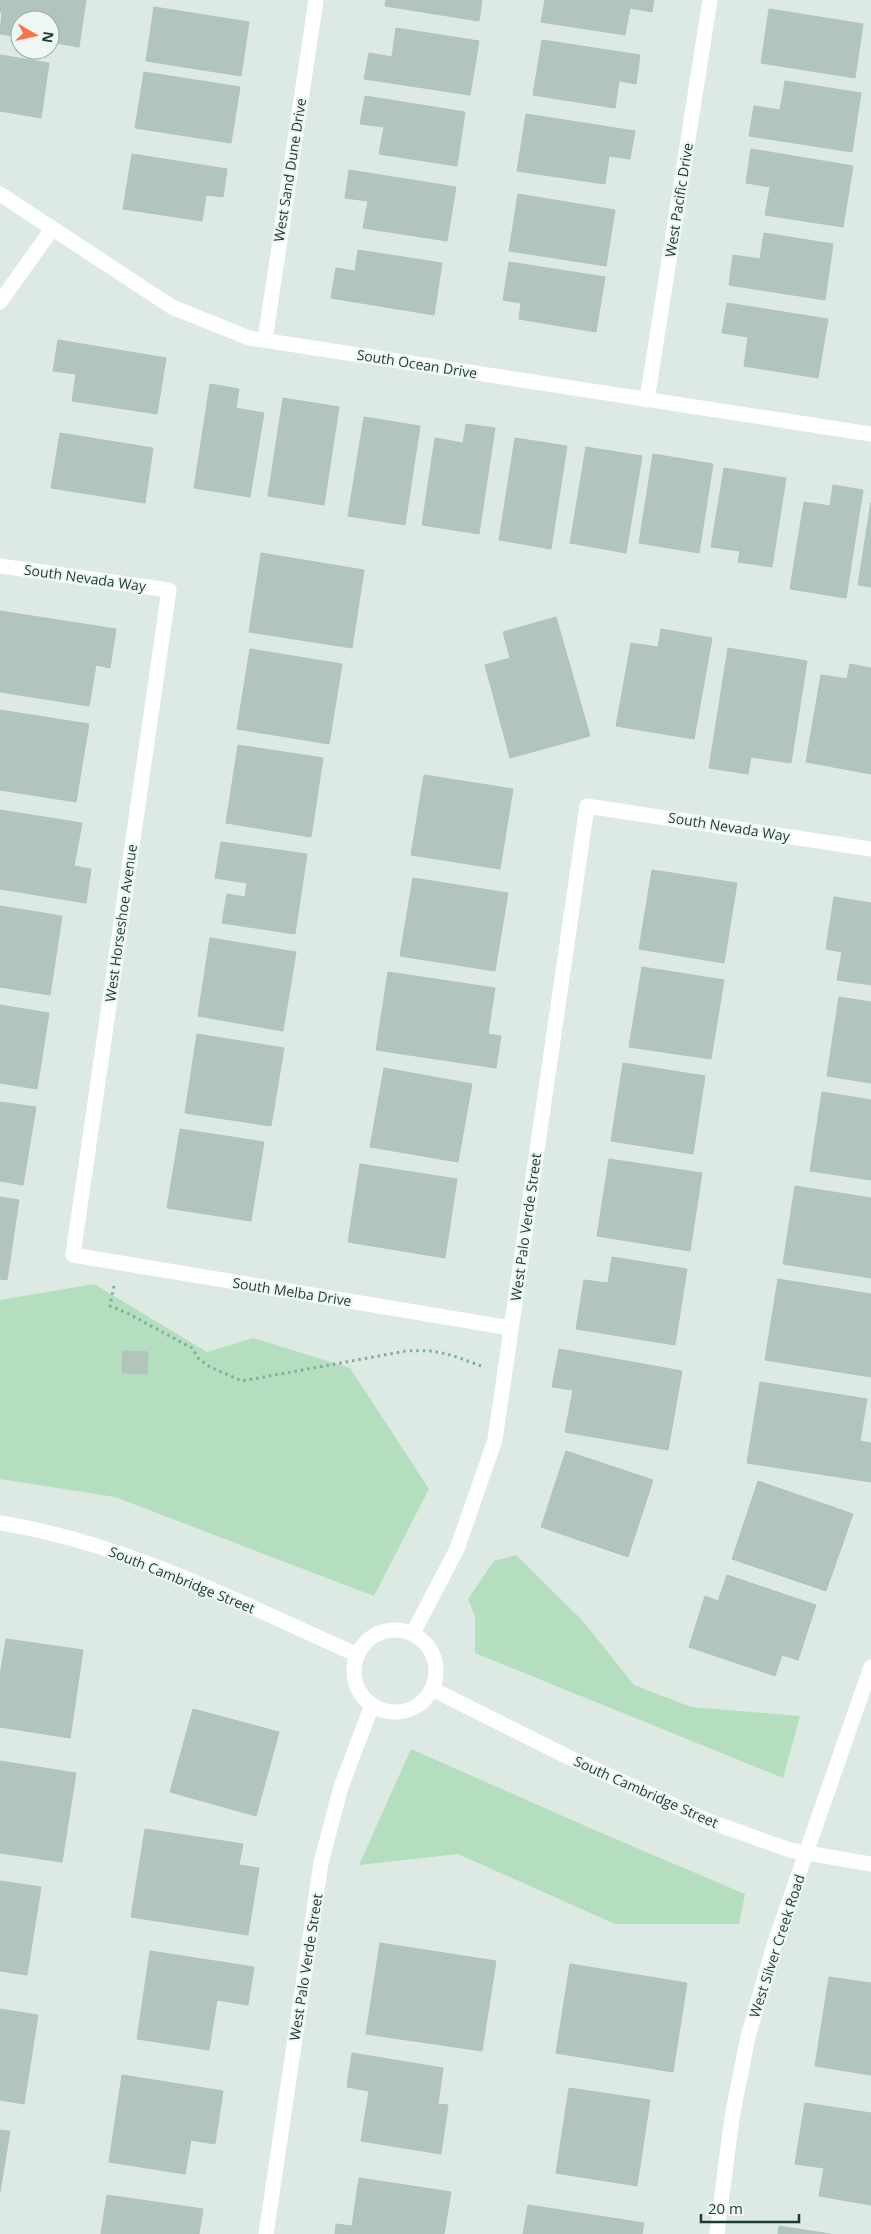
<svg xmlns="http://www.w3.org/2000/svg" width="871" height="2234" font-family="'Open Sans',sans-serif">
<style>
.green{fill:#b4debe}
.building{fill:#b2c5bd;stroke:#afc4bb}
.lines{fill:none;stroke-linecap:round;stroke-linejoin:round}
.path{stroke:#7bb09f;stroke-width:3;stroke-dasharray:2.5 4;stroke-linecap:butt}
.minor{stroke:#fff;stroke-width:15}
.tertiary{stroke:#fff;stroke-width:15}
.labels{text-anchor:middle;stroke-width:4.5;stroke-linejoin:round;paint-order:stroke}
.street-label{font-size:14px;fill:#1e3b32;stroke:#eef7f2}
</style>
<rect width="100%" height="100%" fill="#ddeae4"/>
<path class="green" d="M94,1284L207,1352L253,1338L350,1368L429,1489L374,1596L115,1497L0,1479V1300Z
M516,1555L582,1620L634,1685L691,1707L800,1716L783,1778L475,1653V1616L468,1599L494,1561Z
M411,1749L599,1832L745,1894L739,1924H615L458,1854L359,1865Z"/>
<path class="building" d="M0,0H86L79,47L50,42V20H20V37L0,34L2,12H0Z
M386,0H482L479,21L385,6Z
M545,0H654L652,12L630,8L625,35L541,22Z
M154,7L249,22L241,76L146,61Z
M769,9L863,24L855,78L761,63Z
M396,28L479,41L470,95L364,79L369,53L392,57Z
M542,40L640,55L636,84L619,81L615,108L533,95Z
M0,55L49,63L41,118L0,111Z
M144,72L240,87L231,143L135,128Z
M785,81L861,93L852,152L749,136L754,106L780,110Z
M365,96L465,112L457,166L379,154L384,127L360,124Z
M526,114L635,131L630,159L609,156L605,184L517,171Z
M751,149L853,166L843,227L765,215L770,187L746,183Z
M132,154L227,169L223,197L206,195L202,221L123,209Z
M349,170L456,187L447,241L363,228L368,201L345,198Z
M518,194L615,210L606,266L509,251Z
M764,233L833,244L825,300L729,285L733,255L760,259Z
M358,250L442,263L434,315L331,298L336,268L355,271Z
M509,262L605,277L596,332L519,319L521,303L503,300Z
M727,303L828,319L818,378L744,366L748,337L722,333Z
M58,340L166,358L157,414L72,401L76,374L53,371Z
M210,384L239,389L236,408L264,413L250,497L194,488Z
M283,398L339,407L324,505L268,496Z
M364,417L420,426L405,525L348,516Z
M466,424L495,428L479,534L422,525L435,438L463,443Z
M60,433L153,448L145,503L51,488Z
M515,438L567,446L551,549L499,540Z
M586,447L642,456L626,553L570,543Z
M653,454L713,464L699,553L639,543Z
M724,468L786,478L772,567L738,562L740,551L711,547Z
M833,485L863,490L846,598L790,589L804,502L830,506Z
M871,502V587L858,585Z
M261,553L364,570L352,648L249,632Z
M0,611L116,629L110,668L96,665L89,706L0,692Z
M556,617L590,736L510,758L485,665L510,658L503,632Z
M661,629L712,638L694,739L616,726L631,643L658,647Z
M728,648L807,661L791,763L751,757L748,774L709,768Z
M250,649L342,664L329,744L237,729Z
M850,664L871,668V774L806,762L821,675L847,679Z
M0,710L89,724L76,802L0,790Z
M238,745L323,758L311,837L226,823Z
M424,775L513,789L500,869L411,855Z
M0,810L82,823L74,866L91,869L86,903L0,889Z
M221,842L307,854L295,934L222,923L227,894L245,897L247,883L215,878Z
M652,870L737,883L724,963L639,949Z
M413,878L508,893L495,971L400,956Z
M834,897L871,903V985L837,980L842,952L826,949Z
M0,906L62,916L50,995L0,987Z
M210,938L296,952L283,1031L198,1016Z
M642,967L724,980L711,1059L629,1047Z
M388,972L495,988L488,1034L501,1036L496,1068L376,1050Z
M839,997L871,1002V1083L827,1076Z
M0,1005L49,1013L37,1089L0,1083Z
M197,1034L284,1048L271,1126L185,1113Z
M623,1063L705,1076L693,1154L611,1141Z
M384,1068L472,1084L458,1162L370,1147Z
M822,1092L871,1100V1180L810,1171Z
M0,1102L36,1107L23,1185L0,1181Z
M180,1129L264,1142L251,1221L167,1208Z
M609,1159L702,1173L690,1251L597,1236Z
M360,1164L457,1179L445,1258L348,1242Z
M795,1186L871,1198V1278L783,1264Z
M0,1197L19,1200L7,1280L0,1279Z
M612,1257L687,1269L675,1345L576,1329L584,1280L608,1283Z
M778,1279L871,1294V1377L765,1360Z
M559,1349L682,1371L668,1450L565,1432L573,1390L552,1387Z
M123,1351L148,1352L147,1374L122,1373Z
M760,1382L867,1399L860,1441L871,1443V1482L747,1463Z
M566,1451L653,1480L628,1557L541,1527Z
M758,1481L853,1514L826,1591L732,1559Z
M727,1575L816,1605L798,1660L782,1655L775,1676L689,1647L705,1596L718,1601Z
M6,1639L83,1650L70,1738L0,1727V1675Z
M193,1709L279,1732L256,1816L170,1792Z
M0,1761L76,1773L62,1862L0,1853Z
M145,1829L243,1844L239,1865L259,1868L248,1935L131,1917Z
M0,1881L41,1887L27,1975L0,1971Z
M380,1943L496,1961L482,2051L366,2034Z
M150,1951L254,1967L248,2005L217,2000L209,2050L137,2039Z
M570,1964L687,1983L673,2072L556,2053Z
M829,1977L871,1983V2075L815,2066Z
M0,2009L38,2015L24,2104L0,2100Z
M352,2053L443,2068L438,2104L448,2105L441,2154L361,2141L369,2091L347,2087Z
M122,2075L223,2091L215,2144L191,2140L185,2174L109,2162Z
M569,2088L650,2100L637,2186L556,2173Z
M805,2103L871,2113V2205L819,2196L824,2168L795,2164Z
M0,2130L10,2131L0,2192Z
M359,2178L451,2192L444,2234H335L336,2224L352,2226Z
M107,2195L203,2209L199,2234H101Z
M528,2205L644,2223L642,2234H523Z
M779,2226L830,2234H778Z"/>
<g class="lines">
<path class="path" d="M114,1286L110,1306L129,1314L192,1348L198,1358L210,1367L242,1381L406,1351C440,1349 451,1355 481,1366"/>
<path class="minor" d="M0,194L172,307L249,338L871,434
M0,302L52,229
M265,340L316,0
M647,400L710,0
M0,566L169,590L73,1255L511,1328
M413,1633L457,1549L495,1440L587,806L871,849
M266,2234L321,1863L341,1787L372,1705
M717,2234L732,2117L748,2037L775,1942L871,1667"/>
<path class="tertiary" d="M0,1523C127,1543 242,1604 358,1655
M354 1671a41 41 0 1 1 82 0a41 41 0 1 1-82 0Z
M432,1689L564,1755L708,1821L790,1850L871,1864"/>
</g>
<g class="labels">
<g class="street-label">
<text transform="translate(290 170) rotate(-81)" y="5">West Sand Dune Drive</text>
<text transform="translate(679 200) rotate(-81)" y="5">West Pacific Drive</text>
<text transform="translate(417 364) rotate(9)" y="5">South Ocean Drive</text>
<text transform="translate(85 578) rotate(8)" y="5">South Nevada Way</text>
<text transform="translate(729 827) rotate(9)" y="5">South Nevada Way</text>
<text transform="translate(121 923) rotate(-82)" y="5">West Horseshoe Avenue</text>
<text transform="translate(526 1227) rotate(-82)" y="5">West Palo Verde Street</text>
<text transform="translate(292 1292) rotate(9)" y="5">South Melba Drive</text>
<text transform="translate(182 1580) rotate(22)" y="5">South Cambridge Street</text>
<text transform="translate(646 1792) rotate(24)" y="5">South Cambridge Street</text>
<text transform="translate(777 1946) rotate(-72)" y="5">West Silver Creek Road</text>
<text transform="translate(306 1967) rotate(-81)" y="5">West Palo Verde Street</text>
</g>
</g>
<g transform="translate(35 35) rotate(99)"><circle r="24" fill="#eef7f2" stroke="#9baca5"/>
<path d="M0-4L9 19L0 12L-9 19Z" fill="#fc724a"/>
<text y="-8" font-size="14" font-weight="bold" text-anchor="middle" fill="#1e3b32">N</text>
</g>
<path d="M701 2214v8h98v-8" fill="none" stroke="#1e3b32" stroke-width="2.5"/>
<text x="708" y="2214" font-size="15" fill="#1e3b32" stroke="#eef7f2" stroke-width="4" paint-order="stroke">20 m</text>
</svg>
